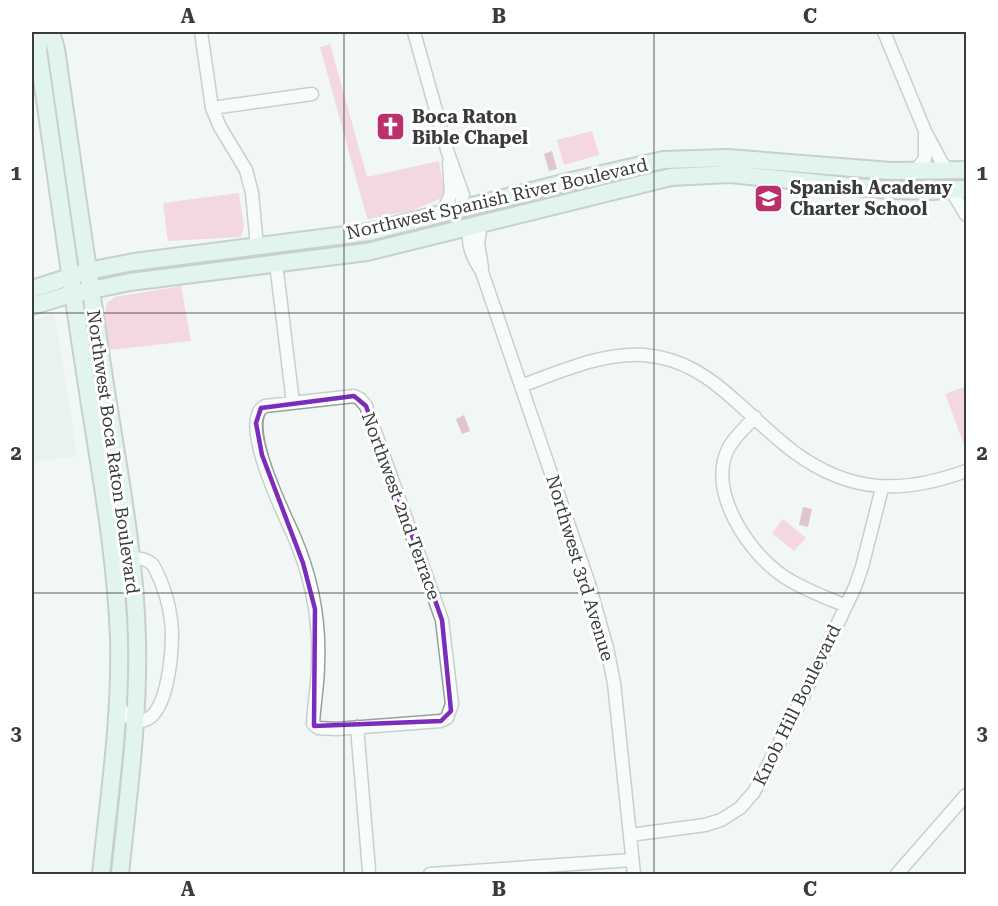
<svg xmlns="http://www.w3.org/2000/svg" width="998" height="906" font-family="'Roboto Serif',serif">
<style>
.built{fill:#ddebe6}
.green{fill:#f5b1c5}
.water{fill:#cc879c}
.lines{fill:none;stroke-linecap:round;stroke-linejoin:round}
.street-casing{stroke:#989f9c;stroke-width:15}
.secondary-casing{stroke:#989f9c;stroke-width:20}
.street{stroke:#fff;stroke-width:12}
.secondary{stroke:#d0f0e7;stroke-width:16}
.marked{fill:none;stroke:#7b2cbf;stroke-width:4.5;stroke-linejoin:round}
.grid{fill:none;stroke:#393c3b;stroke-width:1.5;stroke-opacity:0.55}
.labels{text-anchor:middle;stroke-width:6;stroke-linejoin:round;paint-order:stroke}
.poi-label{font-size:18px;font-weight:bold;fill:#393c3b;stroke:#fff;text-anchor:start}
.street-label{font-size:18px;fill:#393c3b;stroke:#fff}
.neatline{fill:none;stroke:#393c3b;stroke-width:2}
.grid-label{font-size:20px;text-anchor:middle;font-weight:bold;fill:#393c3b}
</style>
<rect width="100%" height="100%" fill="#f1f7f5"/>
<path class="built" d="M53,314L57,326L77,456L39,461L32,465V320Z"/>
<path class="green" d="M330,44L367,177L439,161L444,191L442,198L411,211L368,219L367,218L320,47Z
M592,131L599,155L564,165L557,140Z
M239,193L244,227L241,237L168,241L163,203Z
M181,286L191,341L108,350L103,321L107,303L115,297Z
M966,386V450L945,394Z
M783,519L806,538L794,551L772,533Z"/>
<path class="water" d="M552,151L557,169L549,171L544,154Z
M464,415L470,431L462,434L456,419Z
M803,507L812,509L808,527L799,525Z"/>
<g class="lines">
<defs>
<path id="street" d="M201,32L212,108L220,127L246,170L252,193L257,246
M414,32L448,153L463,195L460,209
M884,32L925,131L942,163L950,171
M212,108L312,94
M914,172L925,159V135
M951,190L966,215
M442,214L451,194L449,163
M481,224L478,243L482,268
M471,226C465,243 473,258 482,272L589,584L607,648L614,683L634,874
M276,263L293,403
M521,386C559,372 603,352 644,355C683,358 711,378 739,404C757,420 775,438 794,452C851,494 903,494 966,471
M354,396L360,399L366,406L442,620L452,704L447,718L441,721L336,729L318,728L313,724C314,704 318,684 318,664C320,619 311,575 293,534C284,514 237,419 265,406Z
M755,417C746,427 734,437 728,449C707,492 749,553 783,576C802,589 825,597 846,606
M118,704C123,712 128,720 138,721C168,723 172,653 172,632C171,610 164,585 153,565C145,557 134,557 124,562
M357,727L369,870
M630,835L705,825L721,820L740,808L754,792L803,697L855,587L862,567L882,488
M430,874L632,860
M897,874L966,795"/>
<path id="secondary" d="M38,32V51C54,160 69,270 86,379C99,465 116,552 119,639C121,718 109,797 101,874
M51,32L56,49C72,159 87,268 104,378C117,464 135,551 137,639C139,718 128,796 120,874
M32,289L88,271L134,262L369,232L567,182L663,160L728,158L891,171L966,170
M32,306L72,294L130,282L367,252L671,177L730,174L887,190L931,191L966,189"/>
</defs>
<use href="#street" class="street-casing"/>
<use href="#secondary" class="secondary-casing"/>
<use href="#street" class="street"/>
<use href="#secondary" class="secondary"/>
</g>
<path d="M0 0H998V906H0ZM354,396L366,406L442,620L451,711L441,721L314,726L315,609L303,563L262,455L256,423L261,408Z" fill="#f1f7f5" fill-opacity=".55" fill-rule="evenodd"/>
<path class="marked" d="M354,396L366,406L442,620L451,711L441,721L314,726L315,609L303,563L262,455L256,423L261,408Z"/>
<path class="grid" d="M344,32V874M654,32V874M32,313H966M32,593H966"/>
<defs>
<symbol id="church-square" viewBox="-11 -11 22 22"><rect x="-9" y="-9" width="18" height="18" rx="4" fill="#ba306b" stroke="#fff"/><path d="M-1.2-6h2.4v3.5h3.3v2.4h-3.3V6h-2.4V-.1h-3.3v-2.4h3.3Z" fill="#fff"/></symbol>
<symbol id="school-square" viewBox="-11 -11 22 22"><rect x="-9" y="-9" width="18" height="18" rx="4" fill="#ba306b" stroke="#fff"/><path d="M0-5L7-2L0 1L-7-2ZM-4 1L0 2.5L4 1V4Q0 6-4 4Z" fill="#fff"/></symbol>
</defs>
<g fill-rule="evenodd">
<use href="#church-square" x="374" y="110" width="33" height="33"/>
<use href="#school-square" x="752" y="182" width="33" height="33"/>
</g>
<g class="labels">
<g class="poi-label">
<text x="412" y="123">Boca Raton<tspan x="412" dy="21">Bible Chapel</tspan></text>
<text x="790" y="194">Spanish Academy<tspan x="790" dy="21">Charter School</tspan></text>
</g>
<g class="street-label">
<text transform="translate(497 199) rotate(-13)" y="6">Northwest Spanish River Boulevard</text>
<text transform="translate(113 452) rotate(82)" y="6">Northwest Boca Raton Boulevard</text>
<text transform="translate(401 506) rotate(70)" y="6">Northwest 2nd Terrace</text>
<text transform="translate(580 568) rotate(73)" y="6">Northwest 3rd Avenue</text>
<text transform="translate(797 705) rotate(-64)" y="6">Knob Hill Boulevard</text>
</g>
</g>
<rect width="998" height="906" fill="none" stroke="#ffffff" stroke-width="66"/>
<rect x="33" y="33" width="932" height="840" class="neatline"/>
<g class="grid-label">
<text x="188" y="23">A</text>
<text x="499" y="23">B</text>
<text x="810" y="23">C</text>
<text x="16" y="180">1</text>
<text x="982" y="180">1</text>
<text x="16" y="460">2</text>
<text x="982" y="460">2</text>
<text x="16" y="740">3</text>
<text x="982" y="740">3</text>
<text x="188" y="896">A</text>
<text x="499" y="896">B</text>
<text x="810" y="896">C</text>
</g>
</svg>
